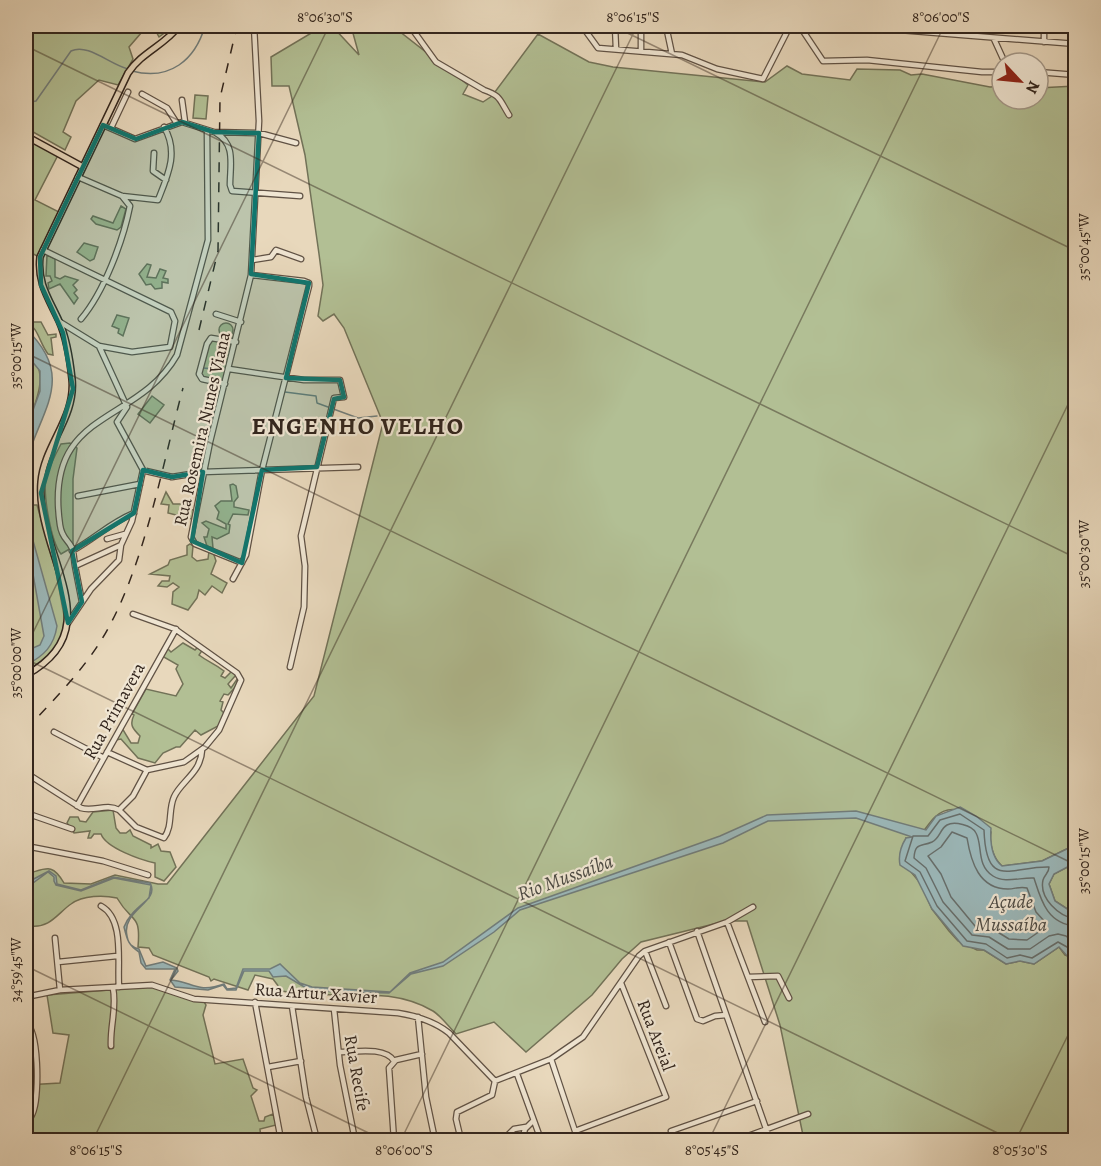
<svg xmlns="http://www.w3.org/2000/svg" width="1101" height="1166" font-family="Alegreya,serif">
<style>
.green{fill:#b2bf94;stroke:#727258;stroke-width:1.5}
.water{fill:#9bb8ba;stroke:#717d7b;stroke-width:1.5}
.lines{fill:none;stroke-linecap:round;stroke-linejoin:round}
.shore{stroke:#666e6c;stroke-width:1.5}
.stream{stroke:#717d7b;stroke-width:1.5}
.river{stroke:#9bb8ba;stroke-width:8}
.minor-casing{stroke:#605245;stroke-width:7}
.major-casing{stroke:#32251d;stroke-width:8}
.minor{stroke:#f0e6d3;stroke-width:4.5}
.major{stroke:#e8d8bc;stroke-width:5}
.rail{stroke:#32251d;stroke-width:1.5;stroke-dasharray:10 10;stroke-linecap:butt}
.minor-bridge-casing{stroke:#605245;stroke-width:7;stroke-linecap:butt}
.minor-bridge{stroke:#f0e6d3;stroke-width:4.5}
.marked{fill:#0f766e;fill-opacity:0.2;stroke:#0f766e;stroke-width:4.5;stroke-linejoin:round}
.ticks{fill:none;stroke:#32251d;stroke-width:1.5;stroke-opacity:0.45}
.labels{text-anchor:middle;stroke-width:4.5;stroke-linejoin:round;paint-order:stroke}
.street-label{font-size:18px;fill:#32251d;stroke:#f0e6d3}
.water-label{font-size:20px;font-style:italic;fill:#4c4a44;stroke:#f0e6d3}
.district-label{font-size:24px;font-weight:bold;letter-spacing:1.5px;fill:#32251d;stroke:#f0e6d3}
.neatline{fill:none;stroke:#32251d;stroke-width:2}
.ticks-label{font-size:15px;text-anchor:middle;fill:#32251d}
</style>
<rect width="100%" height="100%" fill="#e8d8bc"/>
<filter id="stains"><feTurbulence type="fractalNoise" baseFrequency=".00333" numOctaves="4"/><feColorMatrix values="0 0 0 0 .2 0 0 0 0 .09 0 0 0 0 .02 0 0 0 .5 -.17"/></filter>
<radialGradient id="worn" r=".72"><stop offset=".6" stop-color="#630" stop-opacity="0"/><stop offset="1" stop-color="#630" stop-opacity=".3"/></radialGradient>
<path class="green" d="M38,26H174L159,37L154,28L142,32L129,47L133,59L118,85L99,80L76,101L63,132L71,137L65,150L26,128V40Z
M323,26H332L359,55L351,26H388L395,28L468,85L463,94L483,102L492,96L538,34L589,62L613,67L765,82L787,66L802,74L850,80L857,69L900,70L911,75L922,74L990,87L1002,86V99H1038V88L1075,86V845L1042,861L1002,866C993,858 989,844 991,832C977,817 954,799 935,817C924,827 924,839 906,838L911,872L921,884L932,909L949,931L958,941L977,950H984L1006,964L1020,961L1034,964L1059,947L1065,955L1075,958V1140H804L780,1025L747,921H726L641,942L622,959L592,995L526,1052L494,1022L456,1034C449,1027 441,1016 433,1011C386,983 332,1002 282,991L273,979L255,975L248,990L214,979L211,981L209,977L153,955L149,948L138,947C141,912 132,924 117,898C104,895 83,895 71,904C57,914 50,928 31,926L26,912L28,885L26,884V874C46,869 52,862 64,883L91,884L115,875L158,884H167L314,696L383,423L344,328L334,314L323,321L318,316L323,285L319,254L305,155L289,86H272L271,57Z
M195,95L208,96L206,119L193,118Z
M26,137L58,155L35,200L59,212L37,256L26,250Z
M121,206L126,209L121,227L117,230L96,224L91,219L93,216L113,223Z
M84,243L98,247L94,259L90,261L77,252Z
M47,255L55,259V277L60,279L65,276L78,280L73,285L77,290L74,293L78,298L74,304L60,284L49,289L48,283L52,281L50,276H46Z
M147,264L151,265L147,277L156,278L160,269L166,271L163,278L168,279V283L162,282V288L155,289L151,284L146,285L139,274Z
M26,312L33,322H41L48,335L56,334V337L51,338L53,355L48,354C39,342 39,329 26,321Z
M117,315L129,318L123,336L118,333L119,329L112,326Z
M219 330a7 7 0 1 1 14 0a7 7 0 1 1-14 0Z
M213,339L233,344L223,383L200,376L210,340Z
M26,349C52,372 36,401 26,429Z
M152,396L164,405L150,423L138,414Z
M70,443L77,448L73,479V547L61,554C51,542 43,495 46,479C49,467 55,455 61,444Z
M233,484L236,486L238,497L234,502V507L249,510L248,515L233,514L228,524L230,525L229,533L217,539L212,537L213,548L207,546L204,537H207L209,529L202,523L206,521L226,529V524L217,519L219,512L215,506L221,501H232L230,485Z
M166,492L173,504H182L183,509L194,510L192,519L168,513L169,505L161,504Z
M26,505H37L56,572L66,626L56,650L26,672Z
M190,544L193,546L192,557L197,561L208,559L209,551L213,552L216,561L211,574L227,583L222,593L212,586L205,595L199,590L197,598L188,610L172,604L173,592L179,587L173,583L167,587L158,586L162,581H169L170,576L150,574L168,565L170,560L187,555V546Z
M183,643L195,650L198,647L203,649L199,655C208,662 214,663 224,671L221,676L225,678L232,671L236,675L228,684L231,688L238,678C238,685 233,690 228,695L224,694L220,701L223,702L221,710L225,714L220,725L201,735L195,730L180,747H176L163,753L155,763L138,758L121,739L116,740L122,728L131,743H138L140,736C133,729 129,725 134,715L132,714L146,689L176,696L183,684L176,669L178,665L162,656L167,648L171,652Z
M113,810L116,828L120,833H126L130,830L133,836L151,845V848L158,844L161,851L170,852L176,867L164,881L155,877V863C141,860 106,848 101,834H94L91,838H88L90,831L74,833L67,823L70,817H78L80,821L86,822L93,812Z
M1075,863V914L1055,901L1049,884L1054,874Z
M158,986L203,1000L206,1005L203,1015L215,1064L243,1059L253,1088L257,1090L251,1096L259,1121H264L265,1117L273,1114L276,1125L260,1129L261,1140H26V1085L60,1083L69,1035L53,1033L47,995Z"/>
<path class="water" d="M26,329C78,378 39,412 26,463V429L40,391V371L26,354Z
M26,494L32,537L57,626C54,646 44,656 26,665V651L40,645L44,636L26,535Z
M960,807L976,816L991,828C990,842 991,857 1002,866L1042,861L1075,845V863L1054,874L1049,884L1055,901L1075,914V958H1069L1059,947L1034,964L1020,961L1006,964L984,950L963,946L932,909L915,875L900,865C898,855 901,846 906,838L912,837L856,818L768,821L723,843L520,910L494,932L443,966L411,974L389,993L311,991L286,976L273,977L269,971H244L236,990H227L223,985L208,990L175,987L170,980L175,969H146L141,963L139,952C128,945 127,939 124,927C129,914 139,907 149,898L151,885L114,878L81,891L56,885L54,881V877L48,872L33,883H26L49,871L56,876L57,884L81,890L113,877L150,883C161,902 121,910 127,936C128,944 132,947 139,949L146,966L163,962L177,968L178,971L171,980C191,981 197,994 224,984L227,989L236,988L243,969H270L280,964L300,983L312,987L390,992L410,973L443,962L518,908L720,836L767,815L856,811L926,830L936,816Z"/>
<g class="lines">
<path class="shore" d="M952,832L967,838C971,862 979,889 1008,889C1015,889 1020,886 1027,888L1036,912L1046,923V927L1027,940L1009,939L991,928L975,926L951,897L941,874L928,856L941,847Z
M1076,919C1059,917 1039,898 1043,880C1045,874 1049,873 1049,867C1011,866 986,891 984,830L960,814L940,820L928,836H913L905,861L920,872L937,906L967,941L986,944L1007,958L1020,955L1032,958L1058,942L1076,952
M1076,926C1047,924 1041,900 1034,878C1021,877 1005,884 993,876C976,865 983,846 976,833C972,825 954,821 947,825C940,829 940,838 932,842C921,847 915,842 914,858L926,868L943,902L972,935L989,937L1008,949H1030L1049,936L1058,934L1066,936L1076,945"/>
<path class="stream" d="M132,71C170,81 195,60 205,26
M26,103L36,101L71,51C88,43 109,64 128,69
M203,368L225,370
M285,392L316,396L317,403L358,418L377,416"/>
<path class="river" d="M26,485L27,507"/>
<defs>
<path id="minor" d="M410,26L436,62L484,90C501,96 499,99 509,115
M582,26L598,48L682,55L717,69L763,79L790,26
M615,26L616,49
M641,26V51
M666,26L672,54
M801,27L887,29L1076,44
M801,28L823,61L867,60L982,72H1002
M994,39L1005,63
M1044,42V26
M1038,72L1076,75
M142,94L167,108L176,122
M182,100L185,122
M103,125L135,139L182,122L214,132L259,133L296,143
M111,128L128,92
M216,133C236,144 230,165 230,185L232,191L300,196
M154,153L153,171L166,180
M78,177L122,196L158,200C168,175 179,152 164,127
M43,250L171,312L175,321L170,347L132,352L99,346L60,322
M252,260L271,257L276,250L301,259
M216,314L241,322
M81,319C104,292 123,241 130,206L122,196
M99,346L127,407L117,422L143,470
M229,369L304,380H340L344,397L334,398L301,536L305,566L304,607L290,667
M225,384L202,379L199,374L207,344L211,338L236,342
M172,477L203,472L358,467
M78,496L140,484
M107,539L125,534
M72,551C96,538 108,524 134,513
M242,563L195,544L191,537L210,442L251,275L259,121L254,26
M75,566C74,561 74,553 72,548C68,539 62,539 60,525C43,408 136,427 177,355L208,240L207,130
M233,579L246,555L262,470L309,286V283L304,281L251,275
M82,602L75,566L121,545
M68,623L91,589L119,560L121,545L132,521L143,470
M54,732L104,758
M107,752L147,770L184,762L205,747L219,730L241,680L237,673L175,629L133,614
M26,773L81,808C94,812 106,803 119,810
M77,806L176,629
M119,810L136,827L164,838C173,826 168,810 174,797C181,781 201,773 202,750
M119,810L133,796L147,770
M26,813L72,829
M26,846L103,861L148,875
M101,906C125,919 117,963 119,987
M727,922L765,1022
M697,931L770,1140
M55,938L60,990
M669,942L697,1019L703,1021L715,1016L726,1015
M645,951L666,1006
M58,962L117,956
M748,977L778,976L789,998
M26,978L29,996
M26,997L60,990L152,985L194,999L398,1013C417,1016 434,1021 449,1033L495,1081L492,1095L457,1112L456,1119L461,1140
M255,1002L281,1140
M292,1006L306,1097L317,1140
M334,1009L340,1065L355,1140
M418,1017L426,1097L435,1140
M26,1023C39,1031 39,1093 34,1109C33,1115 29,1120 26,1125
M111,1046C110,1025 117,1008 113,988
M339,1052C354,1052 385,1046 394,1061
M551,1059L578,1140
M268,1067L301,1061
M517,1074L541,1140
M495,1081L551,1059L583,1037L639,956L645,951L727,922L753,907
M575,1131L666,1097L621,983
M671,1131L757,1101
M394,1140L389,1068L396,1060L422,1054
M503,1140L514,1129L526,1127
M522,1140L525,1129L533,1121
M737,1140L808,1114"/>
<path id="major" d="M26,136L83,167
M26,675C113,628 35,554 41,482C44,445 76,418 72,379C70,360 67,339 59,321C49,299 37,283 40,257L128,73C142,52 165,45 179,26"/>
</defs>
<use href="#minor" class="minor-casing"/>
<use href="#major" class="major-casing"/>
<use href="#minor" class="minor"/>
<use href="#major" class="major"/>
<path class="rail" d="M199,330L218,251L220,98L237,26
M26,730C52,701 81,673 102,639C144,570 162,466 183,388"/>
<defs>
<path id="minor-bridge" d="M146,471L172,477"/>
</defs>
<use href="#minor-bridge" class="minor-bridge-casing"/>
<use href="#minor-bridge" class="minor-bridge"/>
</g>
<path class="marked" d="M182,122L214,132L259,133L251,274L309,283L286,378L340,380L344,397L334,399L317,467L262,470L242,563L192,541L203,472L172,477L143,470L134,513L72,551L82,602L68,623L41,493L73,389L63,333L41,285L40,257L103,125L136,139Z"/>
<path class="ticks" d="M613,26L1076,251M26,46L1076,558M26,353L1076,865M26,647L329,26M26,659L1012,1140M26,966L383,1140M93,1140L637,26M401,1140L944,26M709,1140L1076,388M1016,1140L1076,1019"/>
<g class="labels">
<g class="street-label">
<text transform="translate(202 429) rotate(-77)" y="6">Rua Rosemira Nunes Viana</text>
<text transform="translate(114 711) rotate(-61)" y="6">Rua Primavera</text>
<text transform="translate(316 993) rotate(4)" y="6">Rua Artur Xavier</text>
<text transform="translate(656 1035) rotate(69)" y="6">Rua Areial</text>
<text transform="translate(357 1073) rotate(80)" y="6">Rua Recife</text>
</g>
<g class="water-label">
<text transform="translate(565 877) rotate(-20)" y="7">Rio Mussaíba</text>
<text x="1011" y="908">Açude<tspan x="1011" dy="23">Mussaíba</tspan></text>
</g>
<g class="district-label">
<text x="358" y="434">ENGENHO VELHO</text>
</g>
</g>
<rect width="1101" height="1166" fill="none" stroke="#e8d8bc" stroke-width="66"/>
<g transform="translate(1020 81) rotate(116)"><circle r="28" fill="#f0e6d3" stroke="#a4998a" stroke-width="1.5"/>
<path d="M0-4.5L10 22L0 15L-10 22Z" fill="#8f2418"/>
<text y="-9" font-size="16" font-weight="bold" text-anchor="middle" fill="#32251d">N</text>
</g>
<rect x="33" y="33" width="1035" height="1100" class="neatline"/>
<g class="ticks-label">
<text x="325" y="22">8°06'30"S</text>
<text x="633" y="22">8°06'15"S</text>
<text x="941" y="22">8°06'00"S</text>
<text transform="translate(1084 247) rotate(-90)" y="5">35°00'45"W</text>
<text transform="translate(16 356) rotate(-90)" y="5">35°00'15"W</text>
<text transform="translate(1084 554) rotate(-90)" y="5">35°00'30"W</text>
<text transform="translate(16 663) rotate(-90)" y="5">35°00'00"W</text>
<text transform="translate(1084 861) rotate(-90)" y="5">35°00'15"W</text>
<text transform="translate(16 970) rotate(-90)" y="5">34°59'45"W</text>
<text x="96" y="1155">8°06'15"S</text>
<text x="404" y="1155">8°06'00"S</text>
<text x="712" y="1155">8°05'45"S</text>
<text x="1020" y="1155">8°05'30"S</text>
</g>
<rect width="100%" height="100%" filter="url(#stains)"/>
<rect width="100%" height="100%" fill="url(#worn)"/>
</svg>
